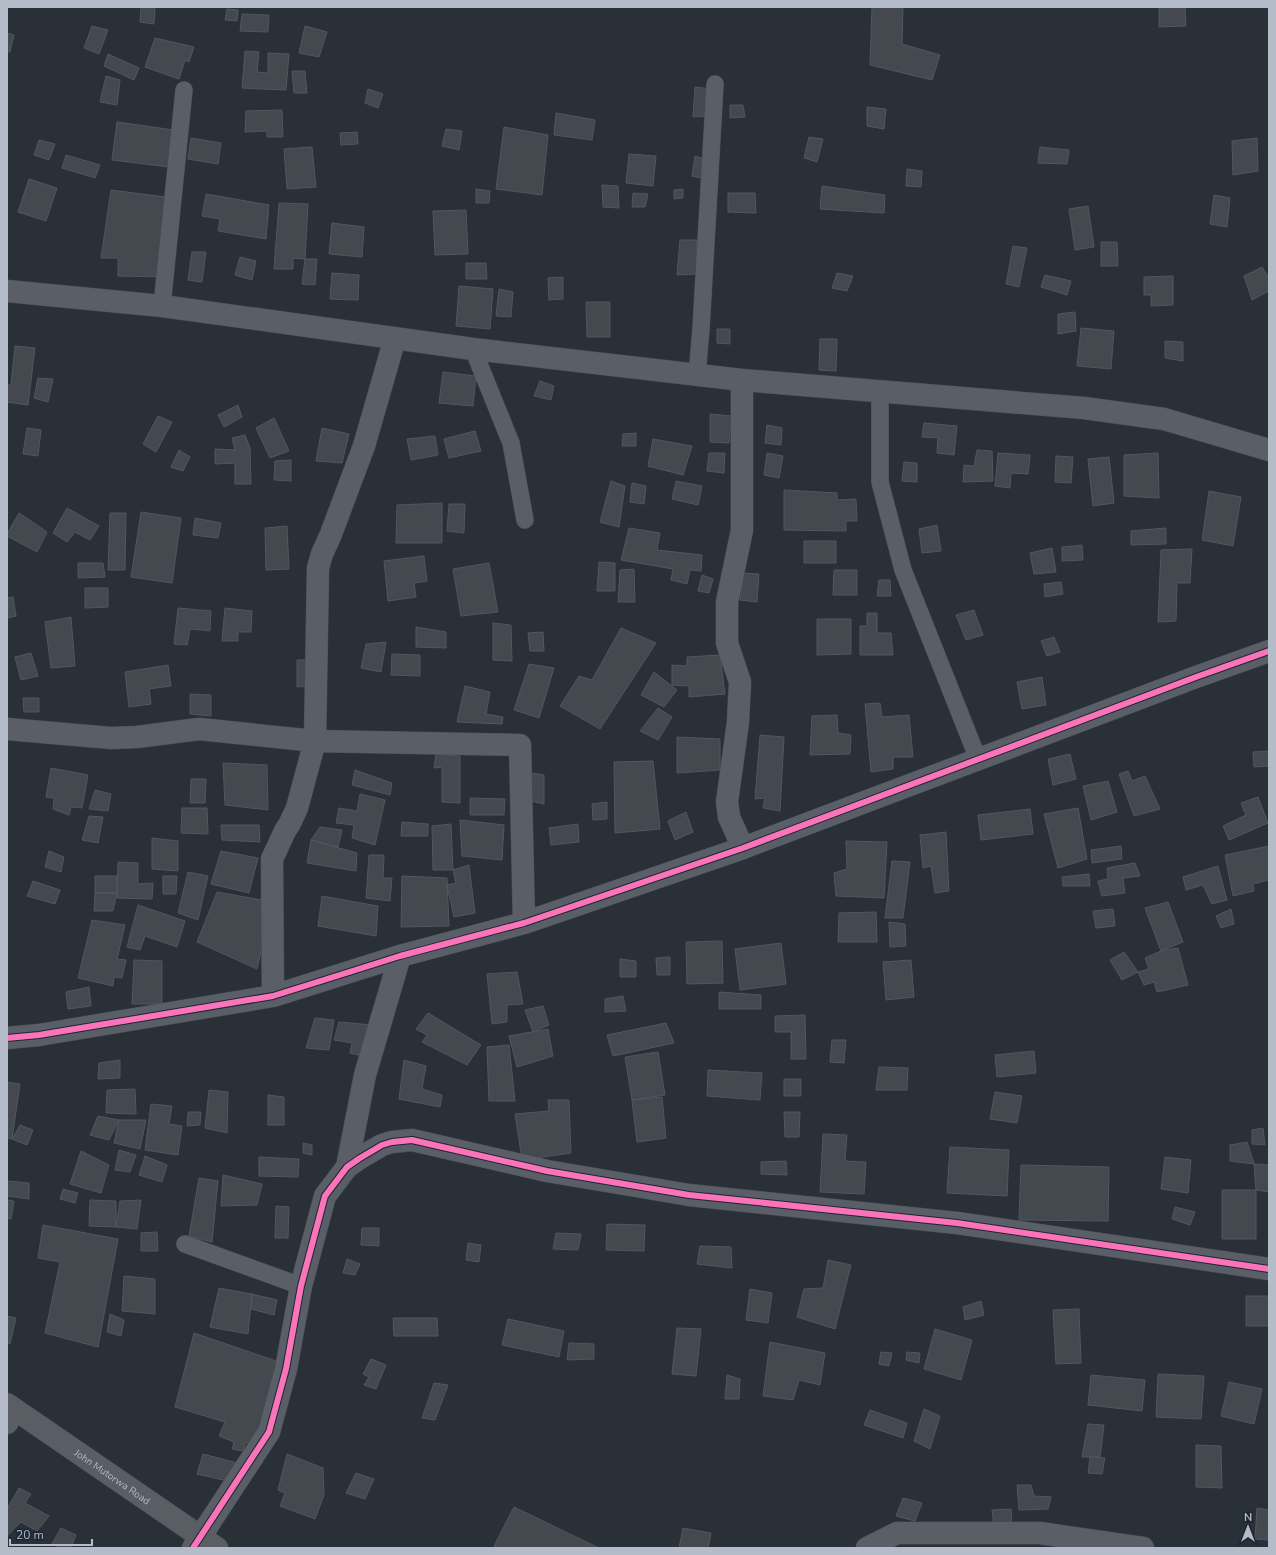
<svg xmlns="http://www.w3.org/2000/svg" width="1276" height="1555" font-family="'Nunito Sans',sans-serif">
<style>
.building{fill:#444950;stroke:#52575f}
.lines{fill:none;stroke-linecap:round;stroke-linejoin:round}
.lane-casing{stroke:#484c53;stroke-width:18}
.street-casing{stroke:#484c53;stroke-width:23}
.secondary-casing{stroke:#484c53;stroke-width:23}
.lane{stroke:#5a5e66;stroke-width:17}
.street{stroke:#5a5e66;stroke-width:22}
.secondary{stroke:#595d64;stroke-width:22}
.cycleway-casing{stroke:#1d2633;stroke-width:8}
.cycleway{stroke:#fb73b8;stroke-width:6}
.labels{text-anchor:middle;stroke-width:3;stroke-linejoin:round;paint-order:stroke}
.street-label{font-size:10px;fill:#b4bcc9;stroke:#1d2633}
</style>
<rect width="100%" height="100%" fill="#2a3038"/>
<path class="building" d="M141,7H155L154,24L140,22Z
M872,7H903L902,44L940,55L932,80L870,65Z
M1159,7H1185L1186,26L1159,27Z
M227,9L238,10L237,21L225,20Z
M242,14L269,15L268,32L240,31Z
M92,26L108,30L99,54L84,48Z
M305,26L327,32L319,57L299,53Z
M7,33L14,35L10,52H7Z
M155,38L194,47L189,62L185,60L179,79L145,67Z
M245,51L259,52L257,72L268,73V53L289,54L286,90L242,88Z
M108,54L139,68L134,80L104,66Z
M292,71H305L307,93H294Z
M106,76L120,80L117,105L100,102Z
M695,87L710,89L713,116L693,117Z
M368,89L383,94L378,108L365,103Z
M730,105H743L745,117L730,118Z
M867,107L886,109L884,129L867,126Z
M282,110L283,137H267V131L245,132L246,111Z
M556,113L595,120L592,140L554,135Z
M117,122L174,130L169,167L112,160Z
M504,127L548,135L542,195L496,189Z
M446,129L462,131L459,150L442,146Z
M357,132L358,144L341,145L340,133Z
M809,137L823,139L817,162L804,158Z
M191,138L221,143L218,164L188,159Z
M1257,138L1258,171L1233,175L1232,141Z
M39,140L55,144L49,160L34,155Z
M312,147L316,187L287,189L284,149Z
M1040,147L1069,150L1067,164L1038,163Z
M629,154L656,156L653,186L626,183Z
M66,155L100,165L95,178L62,168Z
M695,156L705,159L706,179L692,176Z
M907,169L922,171L921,187L906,186Z
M29,179L57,188L46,221L18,212Z
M602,185L618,186L619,208L603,207Z
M822,186L885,195L884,213L820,209Z
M476,189L490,191L489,203H476Z
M683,189V198L674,199V190Z
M111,190L173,198L165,277L118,276V258H101Z
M633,193L648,194L645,207H632Z
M728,193H755L756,213L728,212Z
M206,194L269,205L266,239L218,231L220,219L202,216Z
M1214,195L1230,198L1227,227L1210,224Z
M279,203L308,204L305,259L293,258V269H274Z
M1088,206L1094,247L1075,250L1069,209Z
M466,210L468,254L435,255L433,211Z
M332,223L364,227L362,257L329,254Z
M680,240H697V274L677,275Z
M1101,242H1117L1118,266H1101Z
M1013,246L1027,248L1019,287L1006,284Z
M192,252H206L202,282L188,280Z
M240,257L256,261L252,280L235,275Z
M305,259H317L315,285L302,284Z
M466,263H486L487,279H466Z
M1262,267L1269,278V291L1252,300L1244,276Z
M332,273L359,275L358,300L330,299Z
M837,273L853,276L847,291L832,288Z
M1045,275L1071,281L1067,295L1041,287Z
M1173,276V305L1151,306V295H1144V277Z
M563,277V299L549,300L548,278Z
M459,286L493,289L490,329L456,326Z
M499,289L513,292L511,317L496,316Z
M586,302H610V337H587Z
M1075,312L1076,331L1058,334V314Z
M1081,328L1114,331L1111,369L1077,366Z
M717,329H730V344L717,343Z
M820,339H837L836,371L819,370Z
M1165,341L1183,342V361L1165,358Z
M15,346L35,348L28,405L7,402V385H11Z
M443,372L476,376L473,406L439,403Z
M38,378L53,379L48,402L34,398Z
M540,381L554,386L551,400L534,396Z
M238,405L242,417L224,427L218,415Z
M710,414L732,416L729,443L710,442Z
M158,416L172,422L156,452L143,444Z
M274,418L289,451L270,458L256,428Z
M924,423L957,426L954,455L937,453L938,438L922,437Z
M767,425L782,428L781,445L765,443Z
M27,428L41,430L38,456L23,454Z
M322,428L349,434L342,463L316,461Z
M475,431L481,451L449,458L444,439Z
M636,433V446H622L623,434Z
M245,435L250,448L251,484H235V463L215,464V449L235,450L232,438Z
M435,436L438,455L411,460L407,439Z
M653,439L692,446L683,475L648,466Z
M179,450L190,457L183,471L171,467Z
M977,450L992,451L993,481L963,482L964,465L974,466Z
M709,453H725L724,473L707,471Z
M767,453L783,456L779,478L764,475Z
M998,453L1030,455L1028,474L1011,473L1010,488L995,486Z
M1158,453L1159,498L1124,496V455Z
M1056,456L1073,457L1071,483L1055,482Z
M1109,457L1114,503L1093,506L1088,459Z
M291,460V481L274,480L275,461Z
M904,462L917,463V482L902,481Z
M611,481L625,486L619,527L600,522Z
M676,481L702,486L698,505L672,499Z
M632,483L646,486L644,504L630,502Z
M784,490L837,493V500L856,499L857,521H846V531L784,530Z
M1209,491L1241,497L1233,546L1202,540Z
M442,503V543H396L397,505Z
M449,504H465L464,533L447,531Z
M67,508L99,526L90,540L75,532L67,542L53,533Z
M141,512L181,518L172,583L131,577Z
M19,513L47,532L37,552L7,536V534Z
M110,513H126L125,570H108Z
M195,518L221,523L218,538L193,535Z
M937,525L941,551L922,553L919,529Z
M287,526L289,569L266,570L265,528Z
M629,528L660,533L657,550L702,555L701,571L690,570L687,584L671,580L673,569L621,560Z
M1166,528V544L1131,545V531Z
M804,541H836V563H804Z
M1082,545L1083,560L1062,561V547Z
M1052,548L1056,572L1034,574L1030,553Z
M1192,549L1190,583H1177L1176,621L1158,622L1161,550Z
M424,556L427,581L414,583L416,597L388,601L384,561Z
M599,562L615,563V591H597Z
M78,563H103L105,577L78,578Z
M489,563L498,612L461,616L453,569Z
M634,569L635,602H618L620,570Z
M834,570H857V595H833Z
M744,573L759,574L757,602L740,600Z
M702,575L713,579L709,593L698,591Z
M879,580H890L891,596H877Z
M1061,582L1063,594L1045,597L1044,584Z
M85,588H108V607L85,608Z
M13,597L16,616L7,618V598Z
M178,608L211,611L210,631L190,629L187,645L174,644Z
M225,608L252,611L251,632H238V641H222Z
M974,610L983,635L966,640L956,615Z
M867,613H877V633H891L893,655H860V626H867Z
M71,617L75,666L51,668L45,622Z
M817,619H851V654L817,655Z
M493,623L511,625L512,661L493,660Z
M416,627L446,632V648L416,647Z
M621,628L656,643L600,729L560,706L579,676L592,680Z
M543,632L544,651H530L528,633Z
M1054,637L1060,652L1047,656L1041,641Z
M386,642L381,672L361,668L366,644Z
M31,653L38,676L21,680L15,657Z
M392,654L420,655V676L391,675Z
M720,655L725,694L689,697V686L672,685V665L687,666V657Z
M297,660H311L313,686L297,687Z
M529,664L554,668L539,718L514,710Z
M168,665L171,686L149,689L151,704L129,707L125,672Z
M654,672L677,690L664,707L641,695Z
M1042,677L1046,705L1022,709L1017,682Z
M465,686L490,692L486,714L503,717L502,724L457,722Z
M190,694L211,695V716L190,714Z
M23,698H39V712H24Z
M880,703L882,717L909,715L913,757H893V769L871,772L865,704Z
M658,708L672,717L658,740L640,731Z
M837,715L838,733L851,735L850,754L810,755L812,716Z
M760,735L784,737L780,811L763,808L765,798L755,799Z
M677,737L720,739V770L677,773Z
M1269,751V766L1254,767L1253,752Z
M436,754L460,756V803L442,802V767L434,768Z
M1070,754L1076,779L1053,785L1048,759Z
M653,761L660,829L615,833L614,762Z
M223,763L267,765L268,810L225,805Z
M51,768L88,775L82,808L71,807L69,815L53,809L54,798L46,797Z
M355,770L392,783L390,795L352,785Z
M1128,771L1132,781L1145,776L1160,809L1134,816L1119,774Z
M531,773L544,775V804L531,801Z
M191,779H206L205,803H190Z
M1108,781L1117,812L1091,820L1083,786Z
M95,790L111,794L108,811L89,809Z
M360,794L385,800L375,845L352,838L354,825L336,823L339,808L357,811Z
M1258,797L1268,823L1229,840L1223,826L1246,815L1241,803Z
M470,798L505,799L504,815H470Z
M607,802V819L593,820L592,804Z
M182,808H207L208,834L181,833Z
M1078,808L1087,859L1058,868L1044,814Z
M1030,809L1033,834L981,840L978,815Z
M686,812L693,832L675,840L668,821Z
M89,816L103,817L98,843L82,840Z
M460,820L504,825L502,860L462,856Z
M402,822L428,824V836H401Z
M451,824L453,870H433L432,826Z
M578,824L579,842L551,845L549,828Z
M221,825H259L260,842L222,840Z
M320,827L342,830L338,847L311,840Z
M946,832L949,891L935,893L931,866L923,868L920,835Z
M152,838L178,841V871L152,869Z
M311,840L357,853L356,871L307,863Z
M846,841L887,842L884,898L836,896L834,873L847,869Z
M1121,846L1122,859L1092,863L1091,850Z
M1269,846V880L1253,884L1254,891L1233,896L1225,855Z
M49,851L64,857L61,872L45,867Z
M221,851L258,858L249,893L211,884Z
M369,855H384L383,878H392L390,901L366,898Z
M892,861L910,862L903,918H885Z
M118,862L138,863V884L153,883L152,899L117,898Z
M1135,863L1140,876L1123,878L1125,893L1102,896L1098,881L1108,879L1107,868Z
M469,865L475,913L454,917L447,885L456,883L453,870Z
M1218,866L1227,900L1212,904L1203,885L1186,890L1183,877Z
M188,872L208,876L198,920L178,913Z
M1089,874L1090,886H1063L1062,877Z
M95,876H117V893H95Z
M163,876H177L176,894H163Z
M402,876L447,878L449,926L401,927Z
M33,881L60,890L55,904L27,896Z
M217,892L267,901V925L257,969L197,942Z
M95,893H117L113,911H94Z
M322,896L378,906L376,936L318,926Z
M1168,902L1183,942L1161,951L1145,908Z
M138,905L185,921L177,947L145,936L140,950L127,947Z
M1113,909L1115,926L1096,928L1093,911Z
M1231,909L1234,924L1221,928L1216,916Z
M876,912L877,942H838L839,913Z
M92,920L125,925L117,959L126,960L122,978L114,977L113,986L78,978Z
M889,922L905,924L906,946L890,947Z
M722,941L723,983L687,984L686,942Z
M781,943L786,984L740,990L735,949Z
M1178,948L1188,985L1157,992L1154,982L1144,985L1138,972L1149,969L1145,958L1161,951Z
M1124,952L1138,972L1122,980L1110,960Z
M670,957V975H657L656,958Z
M620,959L636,961V977H620Z
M134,960L162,961V1004H132Z
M911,960L914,997L886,1000L883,962Z
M517,972L523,1004L507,1005V1022L492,1024L487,974Z
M89,987L91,1006L68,1009L66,992Z
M719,992L761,995V1009H719Z
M623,996L626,1011L605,1012V999Z
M543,1006L549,1025L533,1032L525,1010Z
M428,1013L481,1045L467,1065L422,1042L427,1035L416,1029Z
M805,1015L806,1059H791V1032H775V1016Z
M315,1018L334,1020L329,1050L306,1048Z
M339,1022L373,1025L364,1056L350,1053L352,1043L334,1040Z
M666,1023L674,1043L613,1056L607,1035Z
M548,1029L553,1056L517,1067L509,1036Z
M832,1040H846L844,1063L830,1062Z
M509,1045L515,1101H489L487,1047Z
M1034,1051L1036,1073L997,1077L995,1055Z
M658,1052L665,1095L632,1100L625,1057Z
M120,1060V1078L98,1079L99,1063Z
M404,1060L426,1066L422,1089L442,1095L440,1107L399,1099Z
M879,1067L908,1068L907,1090H876Z
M708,1070L762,1073L760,1100L707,1096Z
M784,1079H801V1096H784Z
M7,1082L20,1084L12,1139L7,1138Z
M135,1089L136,1114L106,1113L107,1090Z
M209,1090L228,1092L227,1133L205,1128Z
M995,1092L1022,1096L1017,1123L990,1119Z
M268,1095L284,1097V1125H268Z
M662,1097L666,1138L637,1142L632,1100Z
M548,1100H569L571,1153L522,1160L515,1114L549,1111Z
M151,1104L172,1106L169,1124L182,1126L178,1155L145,1150Z
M188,1112H201L200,1125L187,1126Z
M784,1112H800L799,1137H785Z
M98,1116L119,1120L109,1140L90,1135Z
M119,1120H146L140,1149L114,1143Z
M20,1125L33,1130L27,1145L12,1139Z
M1263,1128L1265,1145L1252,1144V1130Z
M823,1134L847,1135L845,1161L866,1162L864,1194L820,1192Z
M1247,1142L1254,1164L1230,1161V1145Z
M303,1143L312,1145V1155L303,1153Z
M950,1147L1009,1150L1007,1196L947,1193Z
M119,1150L136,1155L130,1172L115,1170Z
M81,1151L109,1165L101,1193L70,1184Z
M145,1156L167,1165L162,1182L139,1175Z
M259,1157L299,1159L298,1177L259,1176Z
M1165,1157L1191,1160L1188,1193L1161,1189Z
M786,1161L787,1175L761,1174V1162Z
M1254,1164L1268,1165L1269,1192L1256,1190Z
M1021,1165L1109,1167L1108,1221L1019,1220Z
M223,1175L262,1184L257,1205L221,1206Z
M199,1178L218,1181L212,1242L189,1236Z
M7,1181L29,1183V1199L7,1196Z
M63,1189L78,1193L75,1203L60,1199Z
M1222,1190H1256V1239H1222Z
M7,1200L14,1201L11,1219L7,1218Z
M90,1200L116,1201V1227L89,1226Z
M141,1200L137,1229L116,1227L120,1201Z
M276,1206L289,1207L288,1238H275Z
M1175,1207L1195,1212L1190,1225L1172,1219Z
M607,1224L645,1225L644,1251L606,1250Z
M43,1225L118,1239L98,1347L45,1333L60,1262L38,1258Z
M362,1228H379V1246L361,1245Z
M157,1232L158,1251H141V1233Z
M556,1233L581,1234L578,1250L553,1249Z
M468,1243L481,1245L479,1262L466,1260Z
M700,1246L731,1247L732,1268L697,1264Z
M347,1259L360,1264L355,1275L343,1273Z
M828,1260L851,1265L835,1329L797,1317L804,1289L823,1288Z
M124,1276L155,1279V1314L122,1311Z
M219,1288L252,1294L248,1334L210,1327Z
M750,1289L772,1293L768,1323L746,1320Z
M252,1294L277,1300L274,1315L251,1309Z
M1246,1296H1269V1326H1246Z
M981,1301L984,1315L965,1320L963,1307Z
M1079,1309L1081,1363L1056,1364L1053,1310Z
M110,1314L124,1320L121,1336L107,1332Z
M7,1316L16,1318L10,1344L7,1343Z
M393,1318H437L438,1336H394Z
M508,1319L564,1331L559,1357L502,1345Z
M677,1328L701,1329L696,1376L672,1374Z
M935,1329L972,1340L961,1380L924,1369Z
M194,1333L282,1363L254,1444L246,1442L243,1451L232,1449L234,1442L219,1436L225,1422L175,1407Z
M770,1342L825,1353L820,1385L799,1380L793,1400L763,1396Z
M569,1343L594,1344V1359L567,1360Z
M881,1352L892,1353L889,1366L879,1364Z
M907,1352L920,1353L919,1363L906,1360Z
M371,1359L386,1365L376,1389L364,1385L369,1377L363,1374Z
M1158,1374L1204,1376L1201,1419L1156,1417Z
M727,1375L740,1379L739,1399H725Z
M1091,1375L1145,1380L1142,1411L1088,1405Z
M1229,1382L1262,1389L1254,1424L1221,1416Z
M434,1383L448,1385L435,1420L422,1418Z
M924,1409L940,1416L930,1449L914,1441Z
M870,1410L907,1423L903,1438L864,1425Z
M1088,1424L1104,1425L1100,1457H1082Z
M1196,1445L1221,1446L1222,1488L1196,1487Z
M203,1454L241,1464L232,1482L197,1474Z
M287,1454L323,1468L324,1495L315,1519L280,1506L285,1493L278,1490Z
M1090,1457L1105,1458L1102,1474L1088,1473Z
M356,1473L374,1479L365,1499L346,1493Z
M1017,1485H1031L1034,1496L1051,1497L1048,1509L1019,1510Z
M19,1488L31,1494L25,1503L49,1516L37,1531L21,1522L8,1535H7V1509Z
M903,1498L922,1503L915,1521L896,1516Z
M514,1507L599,1548H499L494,1546Z
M1257,1508L1269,1510V1540L1255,1539Z
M1011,1509L1012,1527L994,1528L992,1510Z
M61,1528L76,1535L71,1548H61L52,1544Z
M683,1528L711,1533L708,1548H679Z"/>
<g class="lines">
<defs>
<path id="lane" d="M162,306L184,90
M473,349L511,443L525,520
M697,375L701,329L715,84
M880,392V482L903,570L978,759
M185,1244L301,1286"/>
<path id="street" d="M7,291L162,306L473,349L742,380L1084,408L1164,419L1269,450
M742,380V530L727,602V643L740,682L738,722L727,802L729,817L743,848
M7,729L111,738L137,737L199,729L315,741L520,745L524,923
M273,996L272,859L285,831L290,823L297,808L315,741L318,568L322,554L331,534L364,446L395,338
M7,1038L39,1035L273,996L400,956L524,923L743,848L1196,677L1269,651
M347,1167L365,1075L400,956
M7,1423L15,1410
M193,1548L269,1432L286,1369L301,1286L325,1196L347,1167L360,1158L382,1145L392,1142L412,1140L547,1171L689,1195L957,1223L1269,1269
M867,1548L897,1533H1040L1143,1548"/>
<g id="secondary">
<path id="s1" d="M7,1404L217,1548"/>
</g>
</defs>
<use href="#lane" class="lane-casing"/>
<use href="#street" class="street-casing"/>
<use href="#secondary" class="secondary-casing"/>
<use href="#lane" class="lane"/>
<use href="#street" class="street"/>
<use href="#secondary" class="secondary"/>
<defs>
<path id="cycleway" d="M7,1038L39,1035L273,996L400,956L524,923L743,848L1196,677L1269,651
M193,1548L269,1432L286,1369L301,1286L325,1196L347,1167L360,1158L382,1145L392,1142L412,1140L547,1171L689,1195L957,1223L1269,1269"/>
</defs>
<use href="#cycleway" class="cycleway-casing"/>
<use href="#cycleway" class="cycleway"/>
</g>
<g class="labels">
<g class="street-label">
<text dy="4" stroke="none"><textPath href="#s1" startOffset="128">John Mutorwa Road</textPath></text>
</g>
</g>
<rect width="1276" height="1555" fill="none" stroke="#b4bcc9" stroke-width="16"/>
<g transform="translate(1248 1527)" stroke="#1d2633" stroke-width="3" paint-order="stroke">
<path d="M0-3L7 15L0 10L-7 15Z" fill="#b4bcc9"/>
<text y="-6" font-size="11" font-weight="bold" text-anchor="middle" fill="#b4bcc9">N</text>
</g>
<path d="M10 1539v6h82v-6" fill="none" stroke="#b4bcc9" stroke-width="2"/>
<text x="16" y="1539" font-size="12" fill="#b4bcc9" stroke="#1d2633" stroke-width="3" paint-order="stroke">20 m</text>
</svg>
